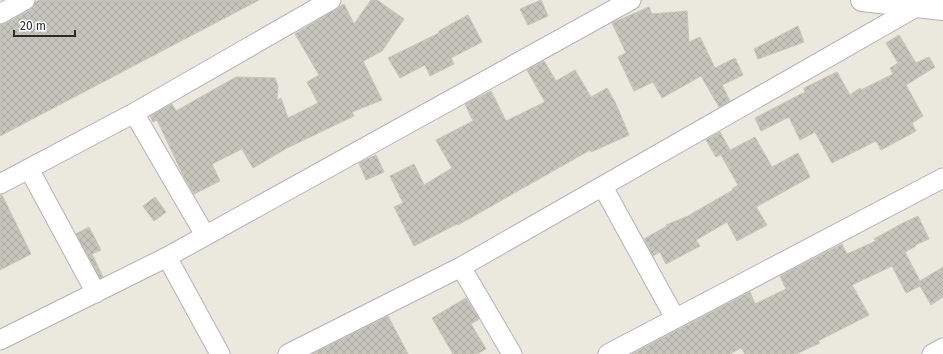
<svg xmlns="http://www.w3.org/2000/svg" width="943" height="354" font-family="'Fira Sans',sans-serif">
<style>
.building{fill:url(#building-cross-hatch);stroke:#c6c5b7}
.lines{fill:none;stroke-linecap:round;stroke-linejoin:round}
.street-casing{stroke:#b2b0bd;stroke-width:21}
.secondary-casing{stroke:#b2b0bd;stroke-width:24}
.street{stroke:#fff;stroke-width:19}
.secondary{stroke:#fff;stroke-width:22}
</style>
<defs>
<pattern id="building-cross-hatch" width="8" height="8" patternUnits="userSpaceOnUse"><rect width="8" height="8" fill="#c6c5bc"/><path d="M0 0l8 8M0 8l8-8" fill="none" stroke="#aaa9a2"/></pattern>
</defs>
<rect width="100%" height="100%" fill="#ebe9dd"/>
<path class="building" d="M40,0H259L0,136V25L5,24L30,10L34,6L35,2Z
M371,0H377L404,19L382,51L363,61L382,100L352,112L354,116L287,148L253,168L242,149L212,164L220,181L194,194L183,175L157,120L153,122L150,116L172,104L176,111L236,77L275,78L278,86L277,100L281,98L288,118L318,103L307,82L319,75L295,34L344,4L354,24Z
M541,0L548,16L528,25L520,9Z
M649,7L652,14L687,11L689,42L700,37L715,68L735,58L743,75L722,85L730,101L719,107L701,76L662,98L653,82L634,91L618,57L626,53L612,23Z
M468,15L482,42L451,58L454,64L430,76L425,65L400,78L388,58L439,33V31Z
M798,26L804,42L758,59L754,49Z
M899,35L916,63L929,57L935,67L906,85L923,116L912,123L916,131L881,150L876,141L832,163L815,132L800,140L789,117L761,131L755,118L805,92L804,88L837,72L850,95L860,88L861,90L893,74L890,68L898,63L886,43Z
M544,61L556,81L575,70L591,97L607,88L615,102L629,135L591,152L590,150L458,225L457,224L414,246L394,207L403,203L390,176L414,164L424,185L452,168L436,140L473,121L465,104L491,91L506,121L545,102L527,70Z
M720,132L730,150L716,157L706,140Z
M755,137L772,167L798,153L810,177L756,207L767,225L737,241L727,222L696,240L700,246L666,264L660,252L653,256L644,239L667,226L666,225L688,216L733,190L732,189L738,185L721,155Z
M376,155L384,172L366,180L359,163Z
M0,195H2L31,254L0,270Z
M155,197L166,212L154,221L143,206Z
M918,216L929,239L915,245L916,246L905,252L920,281L943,267V297L931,305L920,286L906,293L892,266L852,285L869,315L818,341L820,343L796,354H745L741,348L730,354H632L750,292L755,304L786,289L780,276L842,244L847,254L876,241L874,239L903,223Z
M89,227L101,250L92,254L103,277L100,278L76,234Z
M466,298L479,319L471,324L486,349L477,354H453L432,318Z
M388,316L408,354H312Z"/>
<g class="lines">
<defs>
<path id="street" d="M0,14L25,0
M134,113L205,235
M29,169L96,293
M0,184L134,113L331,0
M603,187L675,318
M167,257L220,354
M461,267L512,354
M0,340L167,257L631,0
M288,354L461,267L918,6
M608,354L943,178
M932,354L943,348"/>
<path id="secondary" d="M862,0L943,9"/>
</defs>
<use href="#street" class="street-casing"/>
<use href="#secondary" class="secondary-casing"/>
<use href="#street" class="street"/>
<use href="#secondary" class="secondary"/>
</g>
<path d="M14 30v6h61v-6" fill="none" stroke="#2a2a2a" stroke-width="2"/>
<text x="20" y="30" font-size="12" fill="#2a2a2a" stroke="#ffffff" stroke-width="3" paint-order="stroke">20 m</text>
</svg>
